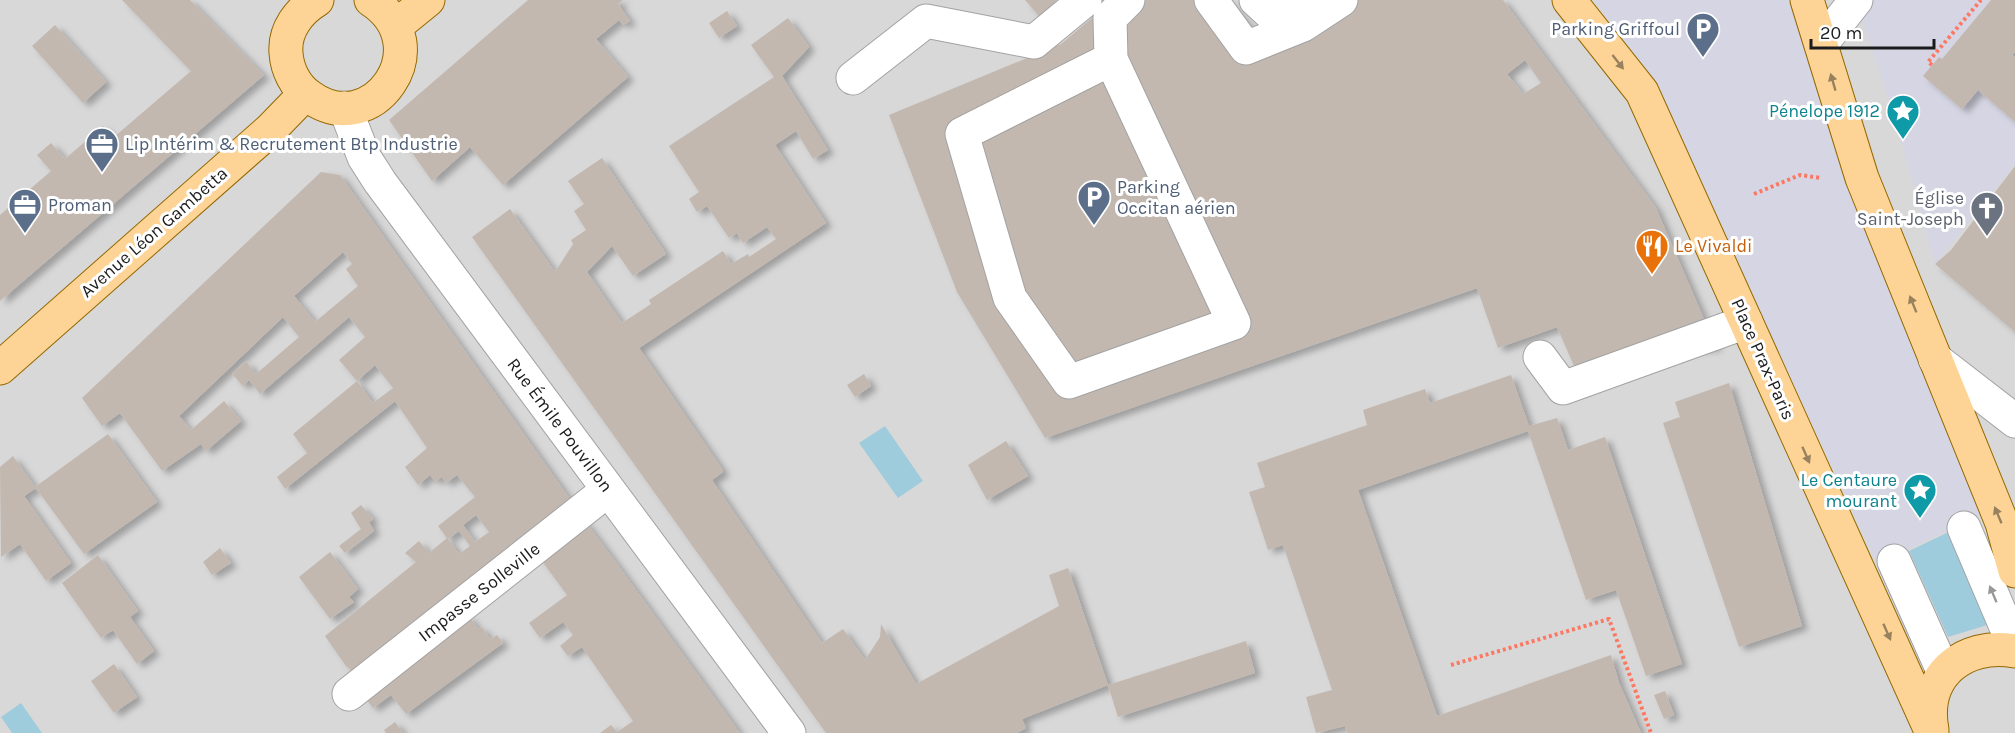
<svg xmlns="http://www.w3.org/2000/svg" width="2015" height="733" font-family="Karla,sans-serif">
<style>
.residential{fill:#d9d8d8}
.plaza{fill:#d5d5e3}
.water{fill:#9fccdc}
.building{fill:#c2b8b0;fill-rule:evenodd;filter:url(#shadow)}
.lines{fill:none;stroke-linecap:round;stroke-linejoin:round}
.minor-casing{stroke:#a2a2a2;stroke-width:35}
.major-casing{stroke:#936800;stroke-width:35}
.path{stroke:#fc7863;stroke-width:4;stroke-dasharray:3 3;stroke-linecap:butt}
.minor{stroke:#fff;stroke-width:33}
.major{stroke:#fdd495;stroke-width:33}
.oneway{fill:#97815e}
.oneway2{fill:#989898}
.labels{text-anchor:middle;stroke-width:6;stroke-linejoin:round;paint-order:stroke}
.service-label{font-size:18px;fill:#4e5e75;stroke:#fff;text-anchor:start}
.culture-label{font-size:18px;fill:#0d838f;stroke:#fff;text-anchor:end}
.worship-label{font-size:18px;fill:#5b616d;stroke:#fff;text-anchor:end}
.street-label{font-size:18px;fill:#1b1b1b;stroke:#fff}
.food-label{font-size:18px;fill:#c56008;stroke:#fff;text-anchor:start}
</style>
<defs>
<filter id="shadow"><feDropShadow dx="6" dy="4" stdDeviation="3" flood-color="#0004"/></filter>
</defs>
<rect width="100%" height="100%" fill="#ede9e0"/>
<path class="residential" d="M0,0H2015V733H0Z"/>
<path class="plaza" d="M1594,0H1792L1986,513L1877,564L1656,87Z
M1856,0H1991L1942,59L1939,57L1923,76L1962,109L1978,90L2015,122V165L1935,264L1894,115Z"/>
<path class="water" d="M885,426L923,481L898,498L859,443Z
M1955,529L1994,623L1948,637L1909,551Z
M21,703L42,733H12L1,717Z"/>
<path class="building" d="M122,0H190L264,75L0,301V215L51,171L37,155L51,143L65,159L103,126L114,137L191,71Z
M528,0H623L618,4L630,21L623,25L619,20L596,39L628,77L503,185L470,147L432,181L389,120Z
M1025,0H1057L1039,16Z
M1113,0H1228L1254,31L1311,37L1358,0H1503L1656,208L1716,347L1609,354L1574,366L1557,327L1498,348L1477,288L1045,438L957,292L889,115L1061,44ZM1525,60L1541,83L1523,94L1507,74Z
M1991,0H2015V52L2012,55L2015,57V122L1978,90L1962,109L1923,76L1939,57L1942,59Z
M727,11L737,26L719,38L709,23Z
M788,18L809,47L782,76L828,150L813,159L796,131L775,145L826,223L639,348L722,469L723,472L712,480L822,643L843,629L865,660L880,637L881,624L916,684L1059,606L1049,575L1068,568L1108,685L1022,719L1026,728L1017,733H826L472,237L510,209L555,272L573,244L571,240L586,230L574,211L584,204L568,181L602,158L666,254L633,276L612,246L587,272L622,323L651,304L649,300L723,251L731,264L748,254L749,257L776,239L767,227L743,243L737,233L729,238L707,206L697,212L689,199L699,192L669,146L774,77L751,45Z
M55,25L106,82L83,103L32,46Z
M2015,166V332L1935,264L1951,250Z
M321,172L340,175L574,505L354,672L346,666L325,636L416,562L405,553L419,541L429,553L447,538L438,526L475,497L457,475L446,483L442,477L435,481L430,475L418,485L405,467L427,448L395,401L285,489L277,477L307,453L293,434L357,381L373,403L393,388L375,365L357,381L339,360L365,337L349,317L260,394L249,380L243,386L232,374L246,361L256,374L299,337L283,317L179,416L191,430L224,401L241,421L206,451L201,444L162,471L120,413L102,426L82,398ZM343,252L352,264L346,269L358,286L315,322L294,296ZM476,515L489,532L475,542L463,525ZM459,531L470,546L459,554L448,539Z
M864,374L871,386L855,397L847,385Z
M1511,375L1529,426L1557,418L1568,450L1605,437L1682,664L1646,676L1616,590L1586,600L1528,431L1358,490L1437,716L1611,655L1619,683L1641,733H1347L1345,726L1316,733L1306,697L1332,690L1283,545L1268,550L1249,492L1265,487L1257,463L1367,425L1363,410L1425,389L1430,403Z
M1729,383L1802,626L1739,647L1663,423L1680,417L1675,402Z
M108,434L157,502L84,554L36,488L24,496L71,563L46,581L20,544L1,557L0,467L13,456L35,487Z
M1006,441L1028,476L987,500L968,465Z
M361,505L373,519L369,522L374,531L345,553L339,546L361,529L351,513Z
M584,520L614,560L740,733H600L611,725L617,732L633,721L582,647L568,656L560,646L573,635L563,622L540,638L529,623L567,595L539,557Z
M220,548L231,563L212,575L203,562Z
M330,552L358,589L349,597L354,602L330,619L299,577Z
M98,555L138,611L130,617L154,651L137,664L113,630L101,638L62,583Z
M468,615L478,629L482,627L490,639L497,635L503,643L406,714L391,695L373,708L363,695Z
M1246,641L1255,673L1118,717L1108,685Z
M114,664L137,697L114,713L91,681Z
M1665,691L1674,715L1664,719L1654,695Z
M395,722L403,733H386L384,730Z"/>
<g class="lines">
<defs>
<path id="minor" d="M1211,0L1246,48L1303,25L1341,0
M1256,0L1269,12L1301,0
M1822,43L1856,0
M1111,59L962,134L1010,298L1069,382L1234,323L1111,59L1110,18L1128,0
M853,78L926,21L1034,42L1085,0
M345,108L364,157L380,182L789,733
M1540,357L1563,388L1746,322
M1935,359L2015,421
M1964,528L2015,648
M1894,561L1944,673
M349,694L608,490"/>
<path id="major" d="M317,0C299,11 284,30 286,53C287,69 295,86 309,96C372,143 441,46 371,0
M1569,0L1642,92L1932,733
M1807,0L1862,178L2002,523L2015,571
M396,26L428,0
M0,368L270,130L305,94
M1932,730C1922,676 1963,642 2015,651"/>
</defs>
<use href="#minor" class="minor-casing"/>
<use href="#major" class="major-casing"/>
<path class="path" d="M1932,65L1928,62L1981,0
M1754,194L1800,175L1821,178
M1451,665L1609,619L1651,733"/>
<use href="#minor" class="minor"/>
<use href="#major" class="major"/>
</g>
<defs><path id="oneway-solid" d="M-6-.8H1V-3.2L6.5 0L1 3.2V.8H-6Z" transform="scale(1.5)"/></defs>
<g class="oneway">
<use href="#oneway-solid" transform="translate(1618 62) rotate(52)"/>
<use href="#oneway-solid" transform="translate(1833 82) rotate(-106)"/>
<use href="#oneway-solid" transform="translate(1913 304) rotate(-112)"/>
<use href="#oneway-solid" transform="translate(1806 455) rotate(66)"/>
<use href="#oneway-solid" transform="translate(1998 515) rotate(-113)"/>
<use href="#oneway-solid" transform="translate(1887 632) rotate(66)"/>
</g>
<use class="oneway2" href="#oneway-solid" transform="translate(1993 594) rotate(-113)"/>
<defs>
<symbol id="parking-pin" viewBox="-11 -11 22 30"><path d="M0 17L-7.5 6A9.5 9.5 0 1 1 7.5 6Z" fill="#5c6f8a" stroke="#fff"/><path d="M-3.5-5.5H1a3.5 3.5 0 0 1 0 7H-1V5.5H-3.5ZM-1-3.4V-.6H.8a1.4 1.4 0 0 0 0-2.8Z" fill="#fff"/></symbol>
<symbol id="sight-pin" viewBox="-11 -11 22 30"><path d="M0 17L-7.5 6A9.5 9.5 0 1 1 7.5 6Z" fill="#0f9aa8" stroke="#fff"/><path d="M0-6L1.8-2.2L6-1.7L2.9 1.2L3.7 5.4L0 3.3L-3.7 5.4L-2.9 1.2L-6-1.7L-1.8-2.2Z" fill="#fff"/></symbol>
<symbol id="office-pin" viewBox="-11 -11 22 30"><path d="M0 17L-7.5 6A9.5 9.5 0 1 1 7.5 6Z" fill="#5c6f8a" stroke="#fff"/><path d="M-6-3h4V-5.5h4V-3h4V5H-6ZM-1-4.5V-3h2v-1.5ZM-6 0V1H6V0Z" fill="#fff"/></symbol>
<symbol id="church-pin" viewBox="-11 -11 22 30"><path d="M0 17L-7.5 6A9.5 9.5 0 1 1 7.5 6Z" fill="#6b7280" stroke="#fff"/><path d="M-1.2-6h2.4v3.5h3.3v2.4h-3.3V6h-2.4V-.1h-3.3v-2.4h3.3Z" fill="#fff"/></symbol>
<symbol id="restaurant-pin" viewBox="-11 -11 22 30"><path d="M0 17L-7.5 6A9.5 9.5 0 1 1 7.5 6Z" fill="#e8710a" stroke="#fff"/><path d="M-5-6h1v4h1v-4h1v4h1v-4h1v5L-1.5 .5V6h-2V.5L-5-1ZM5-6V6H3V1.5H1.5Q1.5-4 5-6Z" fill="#fff"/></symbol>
</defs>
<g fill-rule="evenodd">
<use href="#parking-pin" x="1684" y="10" width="38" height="52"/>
<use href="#sight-pin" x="1884" y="92" width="38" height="52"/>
<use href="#office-pin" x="83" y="125" width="38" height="52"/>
<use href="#parking-pin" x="1075" y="178" width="38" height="52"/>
<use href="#office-pin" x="6" y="186" width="38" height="52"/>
<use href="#church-pin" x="1968" y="189" width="38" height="52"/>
<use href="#restaurant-pin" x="1633" y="227" width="38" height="52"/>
<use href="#sight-pin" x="1901" y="471" width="38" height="52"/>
</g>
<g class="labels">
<g class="service-label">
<text x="1680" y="35" text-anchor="end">Parking Griffoul</text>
<text x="125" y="150">Lip Intérim &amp; Recrutement Btp Industrie</text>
<text x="1117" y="193">Parking<tspan x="1117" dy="21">Occitan aérien</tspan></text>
<text x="48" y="211">Proman</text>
</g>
<g class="culture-label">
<text x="1880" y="117">Pénelope 1912</text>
<text x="1897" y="486">Le Centaure<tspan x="1897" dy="21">mourant</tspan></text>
</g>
<g class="worship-label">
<text x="1964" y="204">Église<tspan x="1964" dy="21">Saint-Joseph</tspan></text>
</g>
<g class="street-label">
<text transform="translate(154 232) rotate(-41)" y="6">Avenue Léon Gambetta</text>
<text transform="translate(1763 359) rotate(66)" y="6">Place Prax-Paris</text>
<text transform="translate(560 425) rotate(53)" y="6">Rue Émile Pouvillon</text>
<text transform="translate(479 592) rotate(-38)" y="6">Impasse Solleville</text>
</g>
<g class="food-label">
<text x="1675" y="252">Le Vivaldi</text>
</g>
</g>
<path d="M1811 39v9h123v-9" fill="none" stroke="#1b1b1b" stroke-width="3"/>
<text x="1820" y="39" font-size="18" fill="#1b1b1b" stroke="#ffffff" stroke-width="4.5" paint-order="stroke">20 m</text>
</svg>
